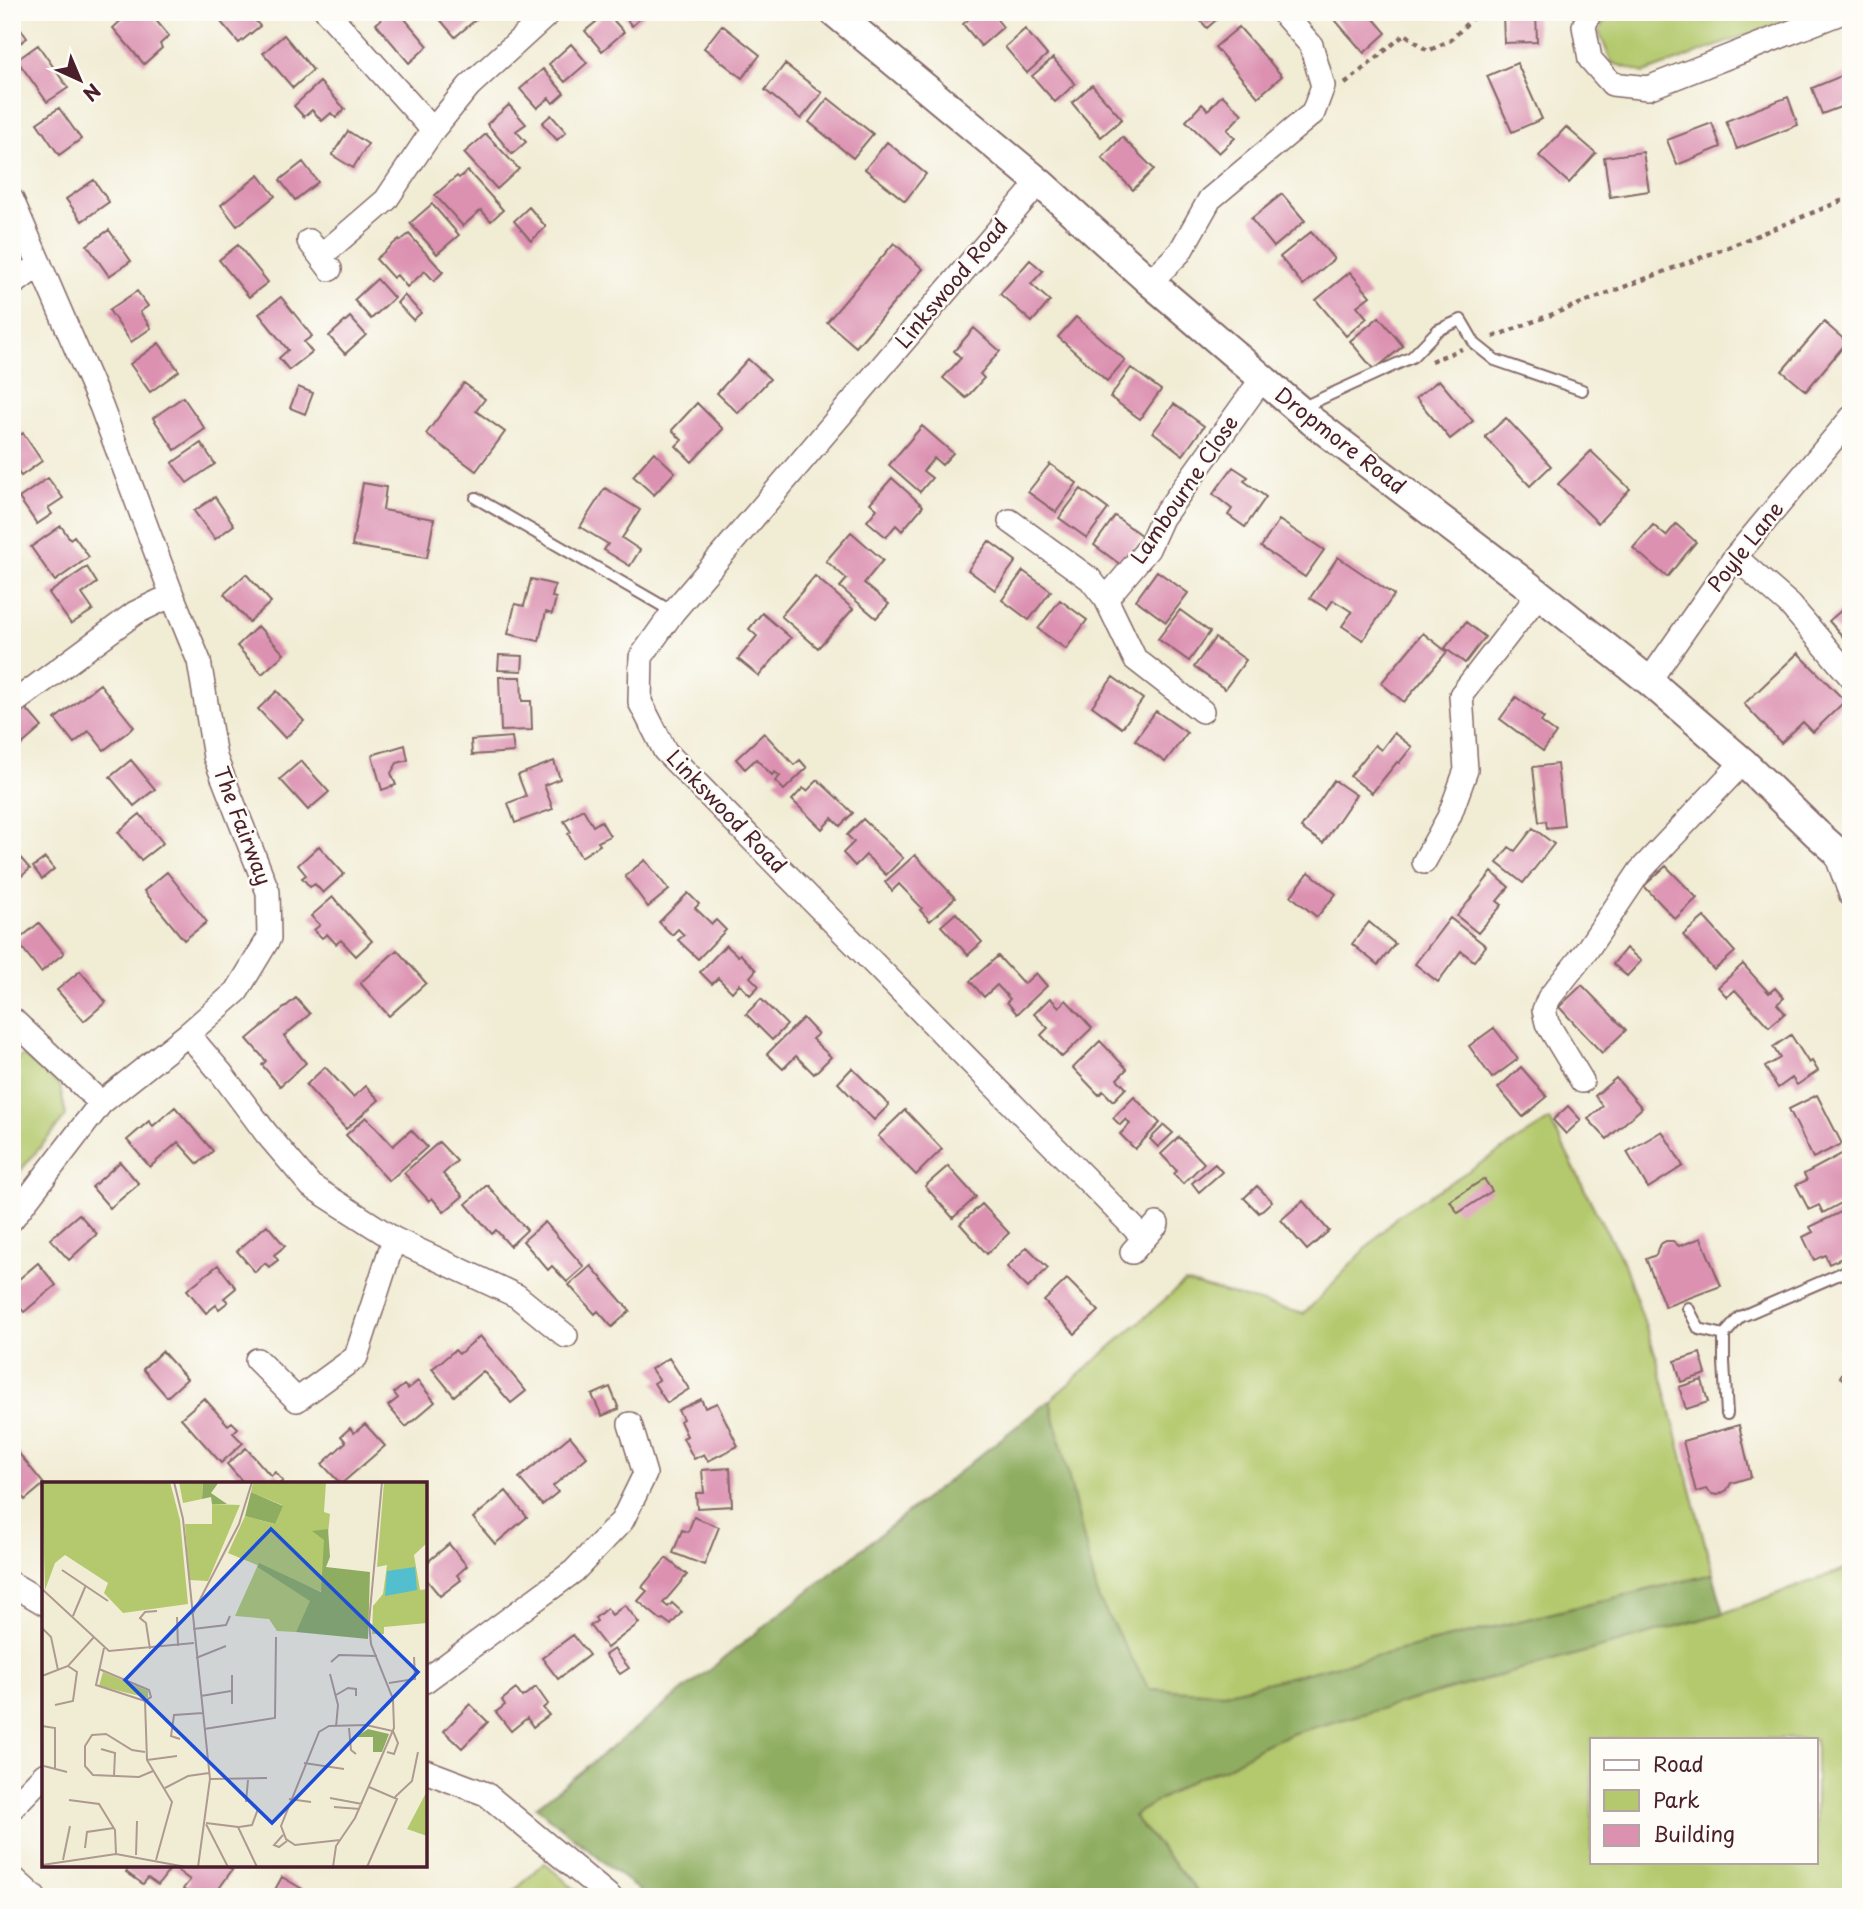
<svg xmlns="http://www.w3.org/2000/svg" width="1863" height="1909" font-family="'Playpen Sans',sans-serif">
<style>
.green{fill:#b4c96d;stroke:#7f744c;stroke-width:2;fill-rule:evenodd}
.forest{fill:#8fad60;stroke:#6c6646;stroke-width:2}
.building{fill:#dc91b1}
.lines{fill:none;stroke-linecap:round;stroke-linejoin:round}
.service-casing{stroke:#846766;stroke-width:14}
.minor-casing{stroke:#846766;stroke-width:26}
.tertiary-casing{stroke:#846766;stroke-width:32}
.path{stroke:#846766;stroke-width:4.5;stroke-dasharray:5 5;stroke-linecap:butt}
.service{stroke:#fff;stroke-width:10}
.minor{stroke:#fff;stroke-width:23}
.tertiary{stroke:#fff;stroke-width:28}
.labels{text-anchor:middle;stroke-width:5;stroke-linejoin:round;paint-order:stroke}
.street-label{font-size:21px;fill:#4a1f2b;stroke:#fdfcf7}
.inset-road{fill:none;stroke:#ae9a90;stroke-width:2}
.view{fill:#1d4ed8;fill-opacity:0.15;stroke:#1d4ed8;stroke-width:3.5}
.inset-edge{fill:none;stroke:#4a1f2b;stroke-width:3.5}
</style>
<rect width="100%" height="100%" fill="#fdfcf7"/>
<filter id="ink" filterUnits="userSpaceOnUse"><feTurbulence type="fractalNoise" baseFrequency=".0143" numOctaves="2"/><feDisplacementMap in="SourceGraphic" scale="14" xChannelSelector="R" yChannelSelector="G"/><feConvolveMatrix kernelMatrix="1 2 1 2 8 2 1 2 1" color-interpolation-filters="sRGB"/></filter>
<filter id="wash" filterUnits="userSpaceOnUse"><feTurbulence type="fractalNoise" baseFrequency=".00686" numOctaves="4" result="noise"/><feDisplacementMap in="SourceGraphic" scale="28" xChannelSelector="R" yChannelSelector="G"/><feGaussianBlur stdDeviation="1.57" result="paint"/><feColorMatrix in="noise" values="0 0 0 0 0 0 0 0 0 0 0 0 0 0 0 0 0 1.4 0 .05"/><feComposite in="paint" operator="in"/></filter>
<g filter="url(#wash)">
<rect width="100%" height="100%" fill="#f1ecd4"/>
<path class="green" d="M1608,12H1809L1644,73L1612,63L1599,32Z
M23,1055L60,1086L66,1116L12,1181V1064Z
M1550,1120L1601,1222L1623,1261L1657,1359L1713,1574L1224,1693L1148,1689L1098,1598L1050,1400L1185,1282L1304,1314L1398,1215Z
M1851,1567V1897H1202L1133,1816L1195,1778L1224,1769L1264,1745L1294,1733L1724,1613ZM1592,1739H1816V1862H1592Z
M544,1863L584,1897H508Z"/>
<path class="forest" d="M1050,1400L1098,1598L1149,1689L1224,1693L1713,1574L1724,1613L1294,1733L1264,1745L1224,1769L1195,1778L1133,1816L1202,1897H647L536,1807Z"/>
<g id="blocks">
<path class="building" d="M130,12H149L169,36L160,44L162,48L144,64L113,28Z
M232,12H248L260,26L239,43L221,22Z
M389,12H399L428,46L409,63L376,24Z
M443,12H485L455,37L438,17Z
M621,12H647L632,26Z
M977,12H991L1003,27L981,46L963,24Z
M1193,12H1225L1207,28Z
M1328,12H1368L1386,33L1364,53Z
M1503,12H1536L1537,42L1504,43Z
M607,13L624,32L602,51L585,31Z
M12,17L27,38L12,49Z
M722,25L760,55L742,78L704,48Z
M1239,27L1282,76L1258,97L1215,47Z
M1025,29L1047,55L1027,73L1005,47Z
M284,35L313,70L293,88L263,53Z
M571,44L587,63L565,82L549,64Z
M38,45L68,88L47,102L17,60Z
M1053,58L1075,84L1055,102L1032,76Z
M1517,63L1542,119L1512,132L1487,76Z
M785,64L822,93L801,119L765,90Z
M543,69L564,93L553,103L549,98L537,108L520,89Z
M1846,74L1851,86V103L1822,114L1812,88Z
M320,82L345,109L336,118L331,113L322,121L312,110L304,117L294,106Z
M1092,85L1122,119L1101,137L1072,103Z
M1222,95L1242,114L1227,130L1235,138L1219,153L1186,121L1202,104L1208,110Z
M1788,97L1798,125L1737,149L1726,121Z
M828,98L873,134L853,158L809,122Z
M509,105L526,124L516,131L526,142L512,154L487,124Z
M59,108L81,139L59,155L37,123Z
M551,115L566,132L557,140L542,123Z
M1712,123L1721,147L1677,165L1667,140Z
M1566,127L1596,153L1569,183L1539,156Z
M348,131L368,144L353,168L332,155Z
M486,134L519,169L497,189L464,153Z
M1122,137L1154,169L1133,190L1102,158Z
M887,142L926,174L905,201L865,169Z
M1643,152L1649,191L1610,197L1604,157Z
M303,162L318,182L295,200L280,180Z
M468,171L503,210L491,221L481,210L463,226L435,195L457,176L459,178Z
M259,175L275,196L237,226L221,205Z
M94,180L109,202L82,221L66,199Z
M1282,194L1305,221L1274,247L1251,219Z
M432,204L459,235L437,254L410,223Z
M529,207L546,227L531,241L514,221Z
M109,230L131,261L109,276L87,245Z
M1311,232L1334,259L1303,285L1280,257Z
M409,234L443,272L434,281L425,271L407,287L397,275L393,278L376,259L399,239L400,241Z
M894,243L923,269L856,347L827,322Z
M238,245L268,282L249,297L219,260Z
M1030,260L1043,271L1031,284L1050,301L1032,322L1000,294Z
M1350,272L1370,296L1357,306L1367,318L1346,336L1316,300Z
M377,279L394,298L371,319L354,300Z
M137,291L148,306L140,312L151,328L131,342L109,310Z
M404,295L421,313L413,320L397,303Z
M281,297L312,336L304,342L312,352L289,370L279,358L288,350L259,314Z
M350,317L366,335L345,354L329,336Z
M1076,317L1125,360L1107,381L1058,337Z
M1379,317L1403,346L1374,370L1350,341Z
M1824,322L1847,342L1806,391L1782,371Z
M974,328L1000,351L980,374L984,378L966,398L943,378L961,358L954,351Z
M159,343L179,371L150,392L130,364Z
M748,359L770,379L738,413L717,393Z
M1131,368L1161,390L1140,419L1110,397Z
M1439,380L1473,421L1450,439L1416,398Z
M464,383L485,399L476,411L505,432L476,471L426,434Z
M298,387L313,393L305,414L290,408Z
M183,397L205,429L175,450L153,418Z
M697,403L723,429L692,462L676,446L682,440L672,430Z
M1174,404L1204,426L1183,455L1153,432Z
M1506,418L1551,466L1530,486L1485,437Z
M922,426L953,453L942,465L934,458L923,471L932,478L920,492L889,465Z
M23,433L42,461L21,476L12,464V440Z
M201,443L215,464L187,483L172,463Z
M1591,451L1630,489L1598,523L1558,484Z
M654,452L675,472L654,495L633,476Z
M1050,464L1077,483L1056,512L1028,492Z
M1233,467L1248,477L1244,481L1266,497L1245,527L1228,515L1232,509L1213,494Z
M48,478L63,498L48,508L52,514L37,524L19,498Z
M892,478L923,506L902,531L896,525L886,537L867,521L877,509L870,503Z
M363,483L386,487L383,510L434,519L427,558L352,546Z
M605,488L640,510L622,538L640,550L630,566L604,550L608,544L580,527Z
M1081,489L1108,509L1087,538L1059,518Z
M215,497L234,525L215,539L194,511Z
M1115,516L1142,536L1121,565L1094,545Z
M1279,520L1324,550L1305,577L1261,547Z
M1676,524L1696,542L1667,577L1633,548L1653,525L1666,536Z
M61,526L70,539L74,536L89,557L55,581L31,547Z
M851,532L883,560L864,583L889,604L876,618L840,587L847,579L826,561Z
M989,541L1016,561L995,590L968,570Z
M1338,557L1394,595L1363,640L1342,626L1352,612L1333,600L1327,609L1310,598Z
M87,567L97,583L82,594L93,610L71,624L49,593Z
M1023,571L1051,591L1029,620L1002,600Z
M1157,571L1188,593L1166,622L1136,600Z
M246,574L271,602L249,622L224,594Z
M815,576L853,609L818,648L781,616Z
M531,579L555,585L552,597L556,598L552,614L546,612L539,641L508,634L515,604L524,606Z
M1060,600L1087,620L1066,649L1038,629Z
M1851,602V646L1829,621Z
M1180,610L1210,632L1189,661L1158,639Z
M762,613L791,638L759,676L738,659L757,636L749,629Z
M1466,622L1485,637L1465,663L1445,648Z
M258,626L284,654L262,674L237,646Z
M1423,633L1447,652L1404,702L1381,683Z
M1215,638L1246,660L1225,689L1194,667Z
M1798,653L1845,701L1813,732L1803,722L1781,743L1744,704Z
M499,655L523,656L522,671L498,670Z
M499,677H521L522,701H531L532,730L501,731Z
M1113,677L1143,699L1122,728L1092,706Z
M100,684L134,727L104,750L89,731L74,743L55,719Z
M277,691L304,721L285,738L258,709Z
M1516,697L1544,718L1541,722L1556,733L1543,751L1500,719Z
M24,706L42,727L20,746L12,737V715Z
M1156,711L1187,733L1165,762L1135,740Z
M764,733L794,765L800,760L807,768L784,790L775,781L780,776L775,772L772,775L756,759L745,769L736,759Z
M1394,733L1412,747L1399,763L1397,762L1372,793L1350,776L1375,745L1381,750Z
M512,737L514,752L472,755L471,740Z
M405,745L408,760L397,763L391,773L396,785L382,790L372,755Z
M131,760L155,789L134,806L110,777Z
M301,761L329,792L308,810L280,779Z
M554,761L560,779L544,785L553,809L515,823L508,803L526,796L518,775Z
M1557,764L1564,826L1547,828L1546,821L1539,822L1533,767Z
M818,780L853,813L840,826L832,818L822,829L792,800L803,788L807,791Z
M1334,780L1356,795L1323,843L1301,828Z
M583,809L593,826L601,821L610,836L598,842L600,845L581,857L568,834L571,832L564,821Z
M140,814L163,843L141,860L118,832Z
M863,819L903,858L886,875L866,855L855,866L843,853L854,842L847,835Z
M1533,828L1554,844L1523,883L1497,863L1509,847L1515,851Z
M319,846L344,874L323,893L315,884L310,887L302,878L306,875L298,865Z
M12,848L30,869L12,884Z
M915,855L955,898L930,921L920,910L922,908L899,884L892,891L885,882Z
M45,858L54,869L42,879L33,867Z
M645,860L669,890L648,907L625,876Z
M1666,866L1697,898L1675,919L1644,886Z
M167,872L207,922L184,940L144,891Z
M1309,872L1336,894L1317,917L1291,896Z
M1492,872L1509,887L1497,901L1502,905L1478,933L1457,916Z
M688,893L699,904L695,908L712,924L716,920L726,930L698,959L678,940L684,935L678,929L672,935L659,922Z
M333,897L372,941L356,956L341,940L336,944L327,934L322,938L314,930L320,925L311,916Z
M956,913L982,942L968,955L941,926Z
M1704,917L1735,952L1714,970L1683,935Z
M1450,918L1486,946L1474,961L1461,951L1438,982L1415,964Z
M1369,922L1395,944L1378,965L1352,944Z
M39,923L64,953L41,972L17,941Z
M726,945L738,956L740,954L756,970L750,977L759,986L750,995L739,984L732,992L718,978L712,984L700,972Z
M1626,948L1641,961L1627,976L1613,964Z
M397,950L426,983L389,1016L360,983Z
M998,956L1024,984L1036,973L1047,986L1017,1014L1007,1002L1010,999L997,985L984,997L970,981Z
M1743,964L1769,993L1775,988L1784,998L1777,1004L1785,1013L1769,1027L1735,990L1727,997L1718,987Z
M80,971L106,1002L84,1021L57,990Z
M1582,985L1626,1030L1602,1053L1559,1007Z
M296,998L310,1014L284,1036L306,1063L280,1086L262,1065L266,1061L247,1039Z
M1050,998L1059,1007L1066,1000L1092,1028L1062,1057L1041,1035L1048,1028L1034,1014Z
M761,999L787,1025L772,1040L746,1014Z
M803,1018L818,1034L812,1039L831,1057L814,1074L796,1056L783,1069L767,1054Z
M1494,1028L1518,1059L1492,1078L1469,1046Z
M1791,1035L1809,1063L1812,1061L1818,1071L1797,1085L1792,1078L1778,1088L1765,1067L1780,1058L1773,1047Z
M1100,1041L1127,1069L1117,1079L1126,1088L1113,1101L1103,1091L1099,1095L1073,1068Z
M325,1067L353,1097L366,1086L379,1100L346,1129L306,1085Z
M1521,1067L1547,1097L1523,1117L1498,1088Z
M852,1068L889,1105L874,1120L838,1083Z
M1616,1078L1642,1108L1607,1139L1588,1119L1603,1106L1595,1096Z
M1817,1095L1842,1144L1813,1158L1789,1109Z
M1134,1097L1160,1123L1135,1149L1120,1134L1130,1124L1126,1119L1120,1125L1113,1118Z
M1568,1106L1581,1120L1566,1134L1553,1120Z
M175,1107L213,1151L198,1164L178,1142L150,1167L127,1140L149,1121L153,1126Z
M905,1110L942,1149L916,1175L878,1136Z
M366,1117L393,1146L411,1130L427,1147L389,1181L346,1135Z
M1164,1125L1173,1133L1158,1147L1150,1139Z
M1662,1131L1683,1166L1648,1188L1627,1152Z
M1179,1137L1204,1163L1183,1184L1174,1174L1177,1171L1161,1154Z
M439,1142L457,1161L443,1174L463,1196L444,1212L432,1198L429,1201L404,1173Z
M1845,1152L1851,1163V1198L1823,1213L1819,1205L1809,1210L1796,1185L1807,1180L1804,1174Z
M120,1162L139,1184L110,1208L92,1187Z
M1215,1164L1222,1172L1199,1192L1192,1183Z
M948,1166L976,1197L953,1218L925,1186Z
M1484,1179L1492,1191L1458,1213L1450,1201Z
M487,1185L527,1230L510,1246L496,1230L492,1234L466,1204Z
M1257,1186L1272,1201L1259,1213L1244,1198Z
M1303,1201L1329,1231L1307,1250L1281,1220Z
M982,1204L1009,1233L987,1254L960,1224Z
M1851,1207V1254L1829,1264L1825,1255L1814,1260L1803,1237L1813,1232L1810,1227Z
M79,1214L97,1234L69,1260L50,1239Z
M545,1222L584,1267L567,1282L552,1266L548,1270L523,1241Z
M267,1225L285,1246L274,1255L278,1260L269,1267L265,1263L255,1272L237,1251Z
M1701,1238L1721,1286L1665,1307L1646,1259L1656,1255L1658,1248L1662,1243L1666,1241H1673L1679,1246Z
M1027,1247L1048,1268L1028,1288L1007,1267Z
M38,1263L56,1285L24,1312L12,1297V1285Z
M218,1265L236,1288L224,1298L228,1302L219,1309L216,1305L206,1313L187,1290Z
M591,1266L630,1311L612,1327L598,1311L595,1314L569,1285Z
M1067,1279L1099,1311L1075,1334L1044,1301Z
M480,1336L526,1391L511,1403L483,1371L454,1396L432,1369L455,1350L459,1354Z
M162,1351L187,1379L167,1397L143,1369Z
M1700,1353L1706,1374L1681,1382L1675,1361Z
M669,1358L689,1389L667,1403L654,1383L659,1380L651,1369Z
M1851,1359V1384L1840,1377Z
M1702,1380L1708,1402L1686,1409L1679,1387Z
M418,1381L435,1402L406,1427L388,1406L398,1398L394,1393L404,1385L408,1389Z
M610,1387L619,1409L602,1416L592,1395Z
M204,1398L228,1425L232,1422L238,1428L233,1433L243,1443L221,1463L181,1418Z
M701,1399L705,1408L717,1403L738,1446L708,1461L704,1454L694,1459L683,1438L687,1436L680,1421L683,1419L678,1410Z
M365,1424L385,1446L341,1484L322,1464L346,1442L341,1436L350,1428L354,1433Z
M1739,1425L1751,1477L1731,1483L1727,1490L1718,1495L1712,1494L1706,1489L1696,1492L1683,1441Z
M570,1436L587,1457L553,1486L558,1492L542,1505L519,1478Z
M12,1445L44,1484L25,1500L12,1484Z
M246,1448L271,1476L275,1472L283,1481L279,1484H239L242,1481L227,1464Z
M730,1468L732,1506L697,1508L696,1493H704L702,1470Z
M506,1491L527,1517L495,1544L473,1518Z
M694,1517L719,1527L704,1565L673,1553L682,1530L688,1532Z
M449,1544L467,1566L457,1575L461,1580L440,1596L425,1578V1564Z
M666,1558L687,1575L663,1603L668,1607L672,1603L682,1612L671,1625L663,1619L661,1620L638,1601L647,1591L642,1587Z
M625,1605L639,1623L607,1648L590,1626L597,1621L595,1618L607,1608L612,1615Z
M573,1635L589,1655L558,1679L542,1658Z
M614,1649L629,1668L620,1674L605,1655Z
M536,1687L548,1704L543,1708L549,1715L533,1727L527,1718L511,1731L496,1712L505,1705L502,1700L516,1689L522,1697Z
M470,1704L488,1722L462,1748L444,1731Z
M131,1865H227L232,1870L213,1897H193L183,1889L190,1880L172,1867L158,1885L148,1878L143,1884L126,1872Z
M282,1877L316,1897H271Z"/>
</g>
</g>
<g filter="url(#ink)">
<use href="#blocks" fill-opacity="0" stroke="#846766" stroke-width="2"/>
<g class="lines">
<defs>
<path id="service" d="M856,29L867,12
M1301,408L1412,357L1438,330L1461,320L1475,344L1495,360L1582,390
M476,498L673,612
M1688,1308L1699,1329L1724,1335
M1727,1414L1724,1362V1335L1740,1317L1851,1269"/>
<path id="minor" d="M327,12L433,130
M1590,12L1584,26L1590,59L1612,84L1648,88L1843,12
M1039,182L673,612L641,657L640,702L665,751L1144,1238
M12,200L101,406L172,595L199,661L215,757L268,892L269,938L237,991L188,1034L101,1103L12,1219
M309,241L330,269
M321,256L386,200L433,130L469,86L550,12
M1150,282L1180,252L1210,199L1313,113L1323,86L1311,45L1282,12
M12,285L40,264
M1010,521L1090,579L1106,599L1135,659L1202,711
M1735,557L1790,605L1851,677
M1106,599L1148,549L1162,518L1262,379
M1649,681L1735,557L1851,418
M12,704L135,613L172,595
M1834,849L1851,895
M1424,862L1449,817L1466,770L1461,695L1539,594
M12,1019L101,1103
M188,1034L222,1074L266,1133L311,1186L394,1239L517,1296L566,1336
M1582,1081L1547,1023L1544,1010L1549,998L1587,950L1640,871L1743,762
M1132,1252L1157,1224
M257,1360L297,1400L356,1357L394,1239
M12,1584L44,1603
M425,1681L574,1571L622,1521L645,1474L630,1424
M425,1771L486,1794L610,1897
M12,1808L44,1775
M12,1877L34,1897"/>
<path id="tertiary" d="M834,12L1039,182L1150,282L1312,421L1539,594L1649,681L1743,762L1816,833L1851,864"/>
</defs>
<use href="#service" class="service-casing"/>
<use href="#minor" class="minor-casing"/>
<use href="#tertiary" class="tertiary-casing"/>
<path class="path" d="M1345,84L1405,34L1428,51L1451,40L1478,12
M1493,337L1726,248L1851,197
M1431,361L1462,349"/>
<use href="#service" class="service"/>
<use href="#minor" class="minor"/>
<use href="#tertiary" class="tertiary"/>
</g>
</g>
<g class="labels">
<g class="street-label">
<text transform="translate(952 284) rotate(-50)" y="7">Linkswood Road</text>
<text transform="translate(1340 441) rotate(38)" y="7">Dropmore Road</text>
<text transform="translate(1185 490) rotate(-56)" y="7">Lambourne Close</text>
<text transform="translate(1746 547) rotate(-52)" y="7">Poyle Lane</text>
<text transform="translate(726 812) rotate(46)" y="7">Linkswood Road</text>
<text transform="translate(242 826) rotate(69)" y="7">The Fairway</text>
</g>
</g>
<g transform="translate(42 1482)">
<rect width="385" height="385" fill="#f1ecd4"/>
<path d="M0,0H128L138,38L146,122L81,131L62,111L66,101L23,73L13,81L3,108ZM137,0H161L160,17L141,21ZM211,0H284L282,30L288,32L280,110L186,71L203,34L232,42L240,23L209,10ZM342,0H385V61L372,73L378,108L385,107V141L342,145V152H330L331,124L341,112L345,83L335,85ZM170,22L198,23L166,99L147,98L143,42H170ZM215,85L269,119L254,150L235,149L227,137L193,134ZM61,190L106,209V216L57,204ZM385,309V354L365,347Z" fill="#b4c96d"/>
<path d="M161,0H177L169,11L185,22H170L169,15L160,17ZM209,10L241,24L233,42L203,34ZM286,47L288,75L284,85L328,90L326,157L254,150L268,119L215,85L217,81L279,110L282,58L270,49ZM326,247L347,252L340,270H331V255H314Z" fill="#8fad60"/>
<path d="M373,85L375,108L343,114L345,89Z" fill="#53bfce"/>
<path class="inset-road" d="M132,0L141,37L168,297L156,385M20,88L66,119M0,107L67,169L152,161M150,133L197,42L210,0M31,134L44,103M135,135L136,164M0,146L9,155L16,188M151,147L184,143L188,134M62,166L54,203L103,219M108,167L104,141L98,136L103,130L115,129M154,176L184,164M289,180L297,173L335,174M57,187L107,208L109,215L103,219M288,192L296,223L294,245M190,193V222M0,194L26,184L52,155M347,201L373,197L372,175M294,213L306,206L314,207V214M159,214L189,209M103,219L105,278L130,320L114,378M13,223L31,219L35,190L26,184M0,244L13,246V287M307,246L309,268L314,272M162,247L233,236L234,155M138,257L129,254L132,233L161,231M59,267L73,271L72,294M103,270L90,268L64,252L50,253L43,264V284L51,293L97,295L111,289M105,278L135,274M262,281L302,287M2,284L25,290M168,297L225,296M123,306L146,294L167,291M353,315L370,299L376,270M288,316L320,322M247,317L269,320M27,318L57,322L73,348L74,372M204,320L206,298M292,325L318,327M164,341L196,345L215,385M164,342L186,385M197,345L210,343L216,327M241,353L232,363L237,365L245,359M298,358L253,363L244,357L239,344L277,250L287,244L324,243L351,249L356,261L352,272L345,270M43,366L45,350L72,346M94,373L95,339M21,378L28,344M0,383L74,372L144,385M291,385L294,364L313,336L352,246L351,217L329,162L327,140L340,0M325,385L355,317L327,305"/>
<path class="view" d="M229,47L376,190L230,341L83,198Z"/>
<rect width="385" height="385" class="inset-edge"/>
</g>
<rect width="1863" height="1909" fill="none" stroke="#fdfcf7" stroke-width="42"/>
<rect x="1590" y="1738" width="228" height="126" fill="#fdfcf7" stroke="#b5a4a5" stroke-width="2"/>
<rect x="1604" y="1760" width="35" height="10" fill="#ffffff" stroke="#b5a4a5" stroke-width="2"/>
<text x="1653" y="1772" font-size="21" fill="#4a1f2b">Road</text>
<rect x="1604" y="1790" width="35" height="21" fill="#b4c96d" stroke="#b5a4a5" stroke-width="2"/>
<text x="1653" y="1808" font-size="21" fill="#4a1f2b">Park</text>
<rect x="1604" y="1825" width="35" height="21" fill="#dc91b1" stroke="#b5a4a5" stroke-width="2"/>
<text x="1653" y="1842" font-size="21" fill="#4a1f2b">Building</text>
<g transform="translate(80 80) rotate(136)" stroke="#fdfcf7" stroke-width="5" paint-order="stroke">
<path d="M0-5L12 26L0 18L-12 26Z" fill="#4a1f2b"/>
<text y="-10" font-size="19" font-weight="bold" text-anchor="middle" fill="#4a1f2b">N</text>
</g>
</svg>
